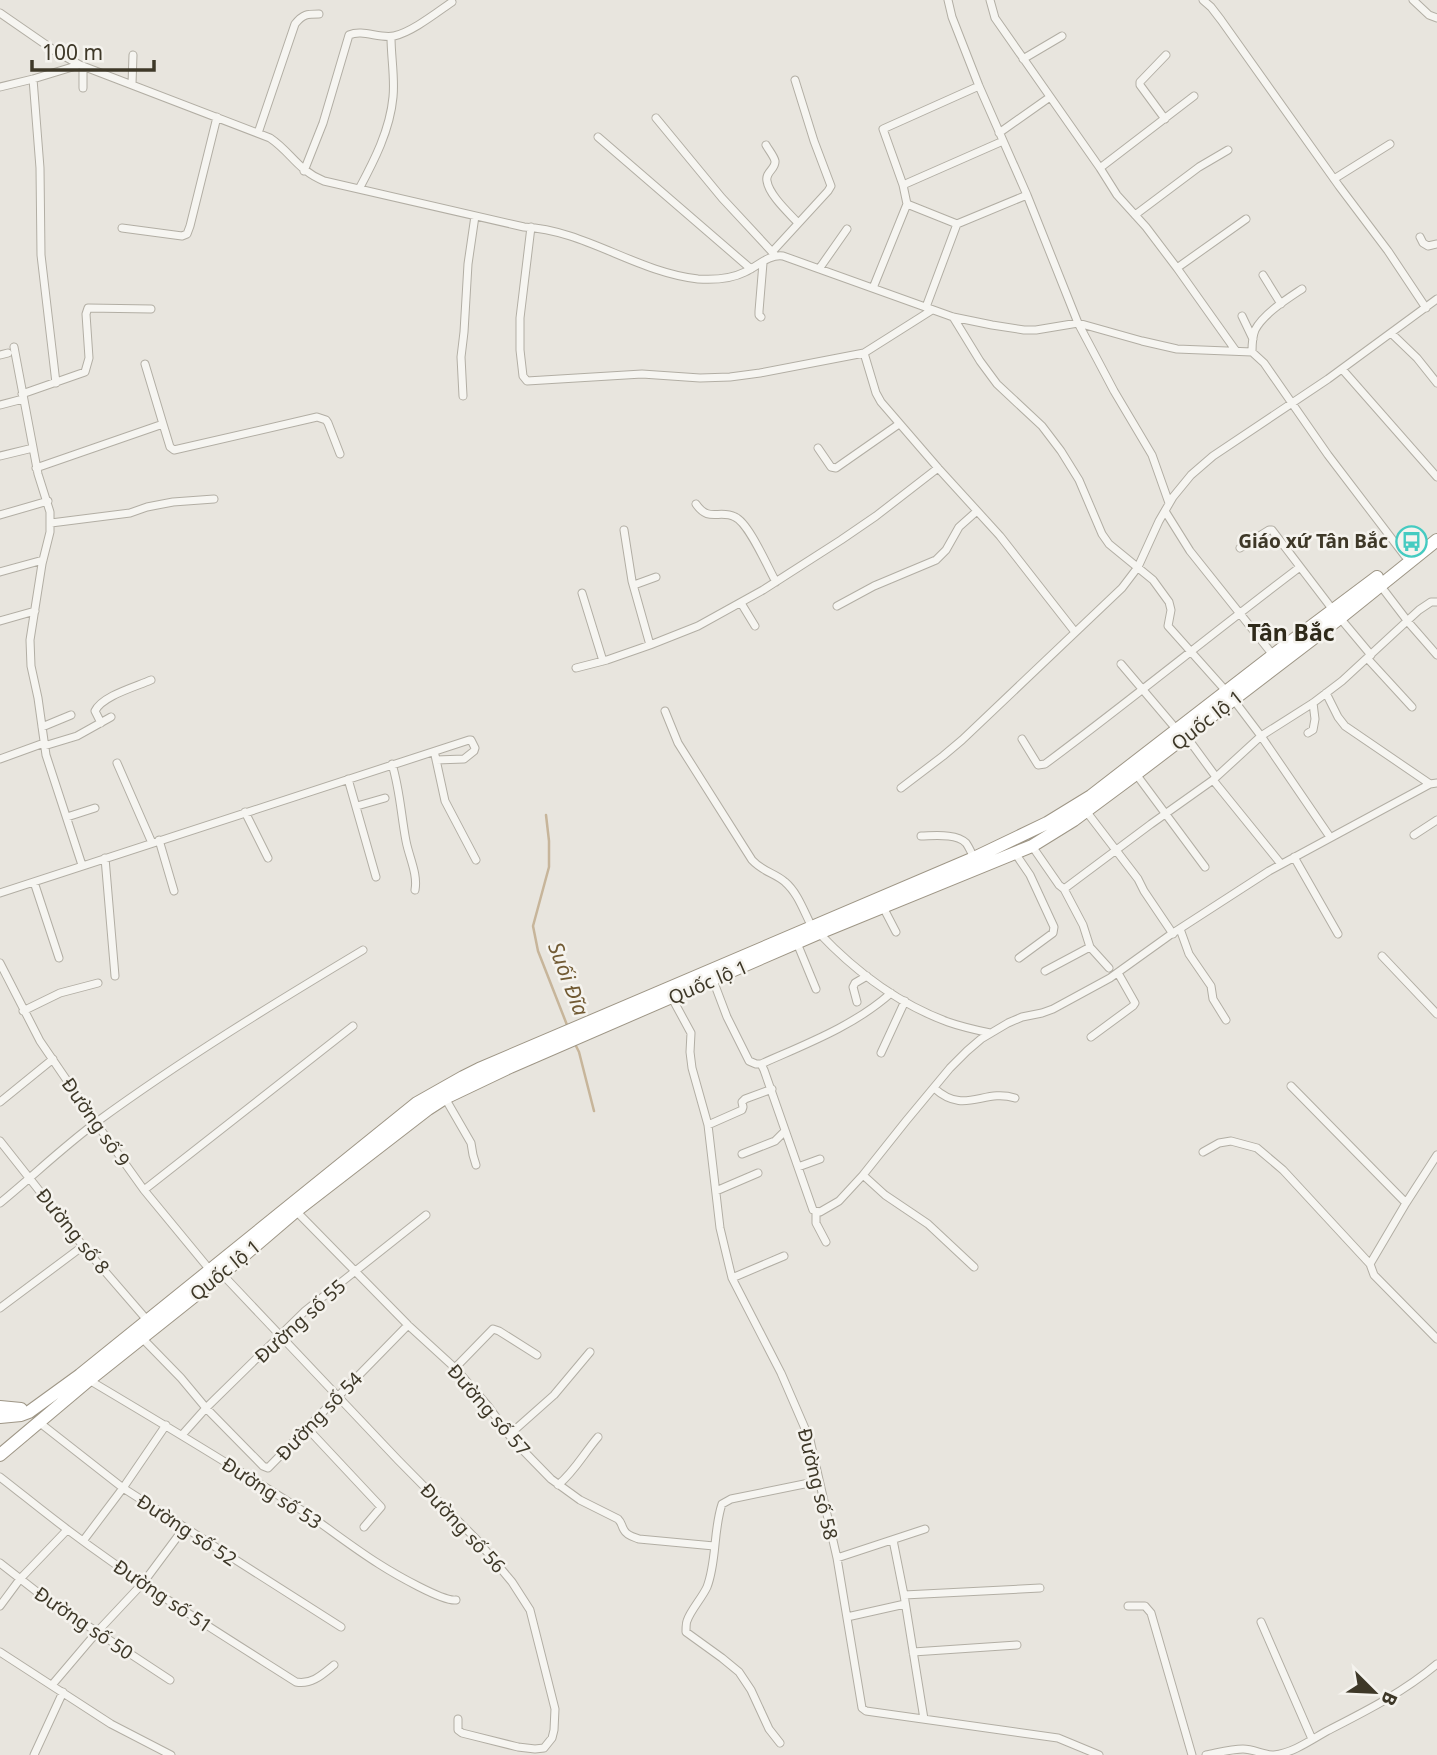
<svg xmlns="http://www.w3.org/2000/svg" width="1437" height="1755" font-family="'Noto Sans',sans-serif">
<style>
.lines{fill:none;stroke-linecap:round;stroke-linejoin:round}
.stream{stroke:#c7b59a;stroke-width:2.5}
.street-casing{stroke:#b2aea4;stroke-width:9}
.highway-casing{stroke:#9e9686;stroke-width:14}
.street{stroke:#f6f5f1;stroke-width:7}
.highway{stroke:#fff;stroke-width:12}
.labels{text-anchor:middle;stroke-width:5;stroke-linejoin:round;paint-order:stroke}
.poi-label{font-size:19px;font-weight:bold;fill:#3e3828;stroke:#f5f3ee;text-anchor:end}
.street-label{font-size:19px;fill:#3e3828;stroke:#f5f3ee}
.water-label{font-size:21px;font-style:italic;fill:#715a33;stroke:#f5f3ee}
.quarter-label{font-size:23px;font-weight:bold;fill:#2f2a1a;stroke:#f5f3ee}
</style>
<rect width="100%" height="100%" fill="#e8e5de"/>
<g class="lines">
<path class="stream" d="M546,815L549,841V867L533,926L538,951L567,1025
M575,1044L579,1052L594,1111"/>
<defs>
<path id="street" d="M948,0L952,17L979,86L1027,195L1078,323L1114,391L1152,455L1169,503
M990,0L995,18L1100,168
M1203,0L1211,7L1221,20L1339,186L1388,251L1426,308
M1413,0L1429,15L1437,18
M0,13L55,51L80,65L270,138C291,152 297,170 324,181L524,227C585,230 636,272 698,279C713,280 731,279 745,272C758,266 769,254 783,256L953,317L992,325L1024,330H1036L1078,323L1142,341L1177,349L1252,352L1264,363L1328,455L1405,556
M1023,59L1062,36
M33,79L40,168L41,255L56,383
M132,84L133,55
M979,86L883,129L903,185L907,204L957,224L1027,195
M0,87L33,79L79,65
M83,88V66
M1194,96L1100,168L1117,195L1146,227L1177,268L1236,351
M656,118L722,198L774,254
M1165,119L1140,85V82L1166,55
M258,133L295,24C303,14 307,14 319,14
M999,133L1050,97
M598,137L751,269
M766,145C768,149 774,156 775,161C776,169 765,172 767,181C769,195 789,213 798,223
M304,171L323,123L349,35C363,29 379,39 394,36C412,32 436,13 452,2
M1334,179L1390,144
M903,185L1003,141
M359,189C374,161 390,130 393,97C395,78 391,57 391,37
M1135,215L1199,167L1228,150
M531,227L520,318V350L523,376L527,381L642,374L700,378L730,377L760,373L864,353L876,393L881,402L938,468L1000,536L1075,632
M122,228L182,236L187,234L190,226L217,117
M1420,237L1423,243L1428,246L1437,244
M772,252L828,191L831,186L814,141L795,80
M1177,268L1246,219
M819,269L847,229
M1263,275L1281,304
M873,288L907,204
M926,307L957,224
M1242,316L1253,339
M761,317L759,315V311L763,263
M953,317L980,361L997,384L1042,426L1061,451L1079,480L1102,534L1109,544L1153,580L1169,602L1171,610L1168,626L1226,691
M1391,333L1417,358L1437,383
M14,347L38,474L50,512V532L42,564L30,640L31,666L38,698L46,755L82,865
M1252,352C1252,345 1252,337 1255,330C1263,314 1287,299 1302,289
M864,353L932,310
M0,355L8,353
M1342,369L1437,477
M22,394L85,372L89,358L86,314L88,308L151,309
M463,396L461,357L464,332L468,264L475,216
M0,405L23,399
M163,424L170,447L174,450L317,417L326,420L328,423L340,454
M818,448L831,467L836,468L899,424
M0,456L33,448
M36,468L163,424L145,364
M696,504C709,523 719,509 735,517C749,523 768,568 776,582
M1165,511L1190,551L1273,655
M0,515L48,501
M51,523L130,513L147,507L173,502L214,499
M624,530L632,581L650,645
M1240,548L1269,530H1272L1333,610
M0,572L43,560
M634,585L656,577
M1380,585L1409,623L1437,655
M582,593L603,661
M741,603L755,626
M837,606L874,586L936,560L946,550L959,527L977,511
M1340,618L1371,655
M0,621L35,611
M1367,658L1412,707
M1121,664L1177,730
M576,668L607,660L650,645L698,626L763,590L841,540L876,516L938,468
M1326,693L1338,717L1345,726L1430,784
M1233,699L1261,736L1330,837
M665,711L678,743L752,860C763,872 775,873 785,882C798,893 804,912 812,927
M101,723L95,711C102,696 135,687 151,680
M42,727L71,715
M1308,733L1313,730L1315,719L1313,703
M1186,736L1216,777
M1022,739L1038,765L1045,764C1131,700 1214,632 1300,567
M44,746L77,736L111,717
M435,755L445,801L476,860
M0,759L44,743
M117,763L152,843
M392,764C400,790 401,815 406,841C409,857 418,874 415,890
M1136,774L1205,867
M348,779L376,877
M1213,780L1281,864
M901,788L943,756L962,740L1122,588L1138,567L1159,521L1173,497L1191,475L1213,456L1328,379L1437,299
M357,806L385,798
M1086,811L1138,879L1144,891L1173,934
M245,812L268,858
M67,817L95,808
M1414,835L1437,820
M921,836C933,836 956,833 966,843C969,847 972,854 974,858
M159,840L174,891
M1032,846L1059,885L1064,889L1151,824L1213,780L1261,736L1313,703L1342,681L1419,610L1431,602H1437
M1015,853L1030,875L1054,927L1053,933L1019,958
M1294,857L1338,934
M105,858L115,976
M34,882L59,958
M0,893L469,740H471L475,748L474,751L464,759L436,760
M883,907L896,932
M1180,929L1189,954L1211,986L1213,999L1226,1020
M819,933C855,971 899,1004 948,1022C962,1027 976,1030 990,1033
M797,943L816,989
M1090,947L1109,968
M1382,956L1437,1014
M0,963L40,1041L96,1123L144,1190L210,1270
M1045,971L1090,947L1083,925L1064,889
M713,980L727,1017L749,1061L756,1064H761L764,1070L813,1210L820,1212L839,1201L863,1175L906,1121L950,1068L967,1051L981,1039L1008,1023L1022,1017L1042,1013L1053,1009L1110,978L1170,935L1269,871L1430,784L1437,783
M672,998L691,1033L690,1052L692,1068L708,1125L720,1228L732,1278L781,1373L810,1440L837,1558L862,1708L866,1711L1058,1738L1099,1755
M857,1002L853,987L855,983L867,976
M23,1011L60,993L98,983
M1091,1037L1133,1006L1135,1003L1118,973
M881,1053L905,1001
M761,1064C806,1044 854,1026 891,993
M1291,1086L1406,1203L1370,1264L1374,1275L1437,1339
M934,1088C965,1116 983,1088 1015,1098
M445,1098L471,1143L473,1155L476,1165
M0,1102L53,1059
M708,1125L742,1110L743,1107L742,1102L745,1099L772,1089
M0,1141L83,1246L147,1320
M1203,1152L1219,1143L1231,1141L1257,1148L1283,1170L1370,1264
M742,1154L775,1141L785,1131
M798,1167L820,1159
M863,1175L885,1195L928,1224L974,1267
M144,1190L353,1026
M716,1191L758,1173
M0,1203C33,1176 64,1146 98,1121C183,1059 273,1004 363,950
M1406,1203L1437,1155
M296,1211L408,1325L455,1368L488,1406L512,1439L551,1479L580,1500L618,1519C622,1523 621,1525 624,1530C627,1536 634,1537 639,1539L714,1546
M816,1212V1223L826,1242
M222,1274L398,1460L477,1540L512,1582L530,1610L555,1709L554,1730L552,1738L544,1748L535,1749L518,1747L462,1733L458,1730V1719
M732,1278L784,1256
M0,1308L83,1246
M142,1338L181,1378L206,1408L263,1466L268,1468L408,1325
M455,1368L493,1329L499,1331L537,1355
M89,1380C163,1424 237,1468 309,1515C332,1531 355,1549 379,1564C393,1573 443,1602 456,1600
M40,1423L123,1488L341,1627
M307,1428L381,1507L364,1527
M182,1435L206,1408L305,1311L426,1215
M509,1435L554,1395L590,1352
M0,1477C22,1494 45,1513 68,1530C141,1585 219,1633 296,1682C312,1685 323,1674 334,1665
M558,1485C575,1471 584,1453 598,1437
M893,1540L904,1595L924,1719
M83,1541L123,1488L166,1425
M837,1558L925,1529
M0,1563L41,1595L170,1680
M904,1595L1040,1588
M0,1606L20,1579L67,1530
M1128,1606H1145L1151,1613L1192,1755
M847,1617L905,1604
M1261,1622L1312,1739
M0,1652L111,1724L171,1755
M913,1652L1017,1645
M52,1685L97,1632L143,1583L184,1528
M780,1743L769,1729L751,1690L739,1672L722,1658L686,1632C686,1630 686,1622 687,1621C690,1611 702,1598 707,1587C717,1561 713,1531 722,1504L731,1499L819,1481
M34,1755L63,1692
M1206,1755C1217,1753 1231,1749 1243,1749C1254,1749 1263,1755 1274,1755C1293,1753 1311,1740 1327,1731C1366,1711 1404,1692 1437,1664"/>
<path id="highway" d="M0,1407L21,1409
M0,1417L21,1415L29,1412L80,1375L417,1103L463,1077L479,1069L974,858L1047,823L1091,796L1285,646L1377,577
M0,1455L89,1380L222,1274L296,1211L428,1109L445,1098L510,1067L819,933L1032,846L1074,820L1136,774L1340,618L1437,540"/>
</defs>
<use href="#street" class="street-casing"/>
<use href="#highway" class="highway-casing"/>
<use href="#street" class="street"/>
<use href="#highway" class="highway"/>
</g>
<defs>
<symbol id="bus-ring" viewBox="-11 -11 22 22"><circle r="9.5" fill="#f5f3ee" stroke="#45cbc1" stroke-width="1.5"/><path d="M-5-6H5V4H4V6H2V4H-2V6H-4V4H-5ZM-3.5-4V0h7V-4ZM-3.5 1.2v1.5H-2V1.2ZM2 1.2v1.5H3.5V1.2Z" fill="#45cbc1"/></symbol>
</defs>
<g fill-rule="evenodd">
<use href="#bus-ring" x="1394" y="524" width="35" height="35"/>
</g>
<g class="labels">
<g class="poi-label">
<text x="1388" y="548">Giáo xứ Tân Bắc</text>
</g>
<g class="street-label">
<text transform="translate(1207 720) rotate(-38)" y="7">Quốc lộ 1</text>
<text transform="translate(708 982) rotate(-23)" y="7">Quốc lộ 1</text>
<text transform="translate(96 1122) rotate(55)" y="7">Đường số 9</text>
<text transform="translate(73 1231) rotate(51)" y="7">Đường số 8</text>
<text transform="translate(225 1270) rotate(-39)" y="7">Quốc lộ 1</text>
<text transform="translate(300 1321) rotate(-42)" y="7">Đường số 55</text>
<text transform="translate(489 1410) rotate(49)" y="7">Đường số 57</text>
<text transform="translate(319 1416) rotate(-46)" y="7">Đường số 54</text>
<text transform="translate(818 1484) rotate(76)" y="7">Đường số 58</text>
<text transform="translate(272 1493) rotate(33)" y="7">Đường số 53</text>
<text transform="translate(463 1528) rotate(47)" y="7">Đường số 56</text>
<text transform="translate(187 1530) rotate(33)" y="7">Đường số 52</text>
<text transform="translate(163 1596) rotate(34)" y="7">Đường số 51</text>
<text transform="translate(84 1623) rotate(34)" y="7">Đường số 50</text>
</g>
<g class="water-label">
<text transform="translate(568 979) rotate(69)" y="7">Suối Đĩa</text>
</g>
<g class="quarter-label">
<text x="1291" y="641">Tân Bắc</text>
</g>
</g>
<g transform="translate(1374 1692) rotate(114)" stroke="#f5f3ee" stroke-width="5" paint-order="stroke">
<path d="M0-5L12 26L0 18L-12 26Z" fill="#3e3828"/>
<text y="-10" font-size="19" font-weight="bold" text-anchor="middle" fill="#3e3828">B</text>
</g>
<path d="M32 60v10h122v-10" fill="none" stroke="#3e3828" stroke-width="3.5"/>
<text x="42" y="60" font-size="21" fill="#3e3828" stroke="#f5f3ee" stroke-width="5" paint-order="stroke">100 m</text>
</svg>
